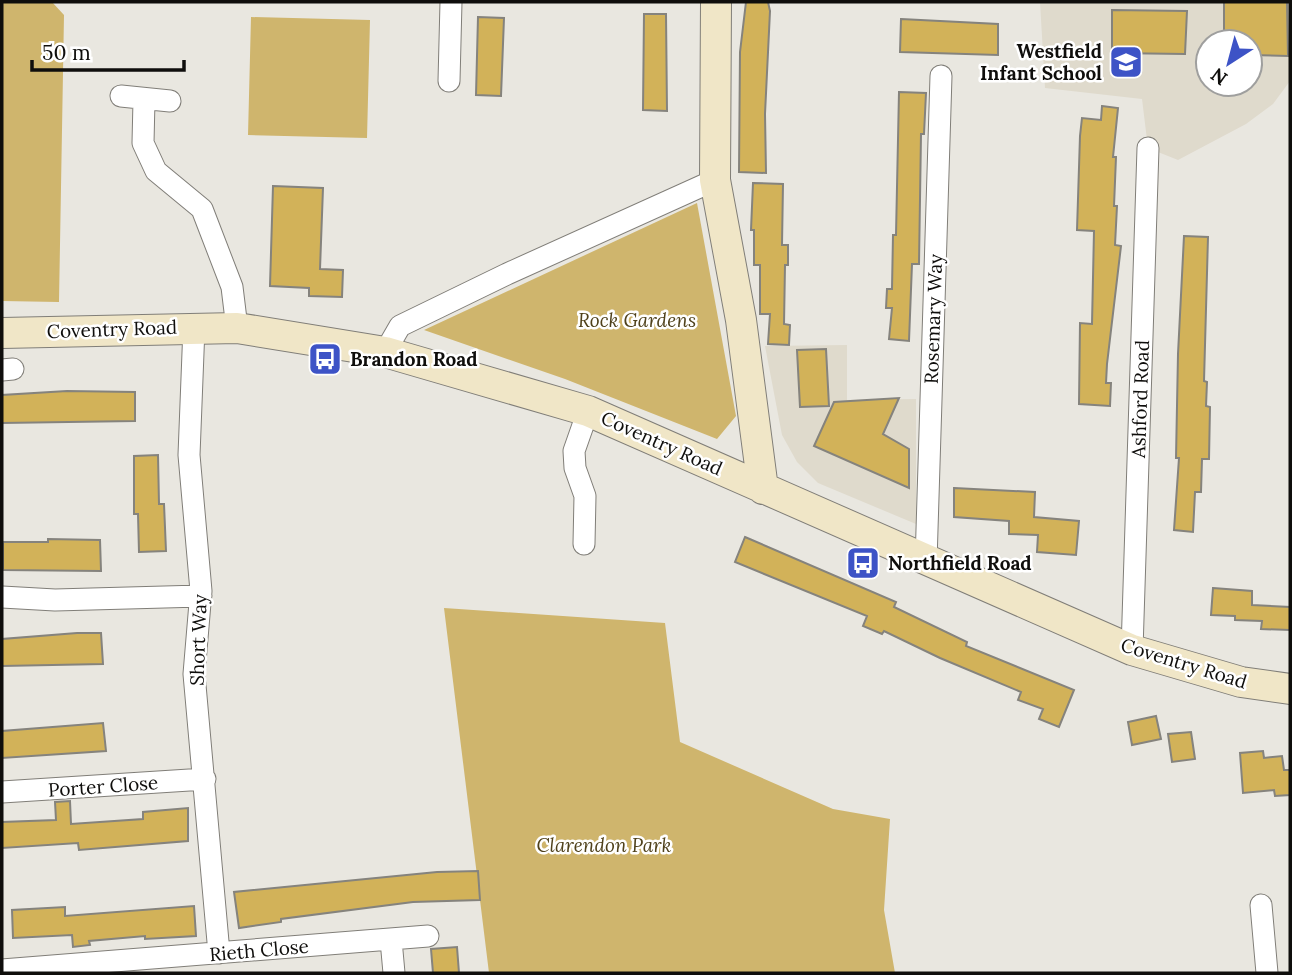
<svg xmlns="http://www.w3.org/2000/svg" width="1292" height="975" font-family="Lora,serif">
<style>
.built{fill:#dfdacc;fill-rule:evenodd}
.green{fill:#cfb56d}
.building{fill:#d2b259;stroke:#85837d;stroke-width:2}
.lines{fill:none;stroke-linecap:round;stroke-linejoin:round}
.street-casing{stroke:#807e78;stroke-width:23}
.secondary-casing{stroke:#807e78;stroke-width:32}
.street{stroke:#fff;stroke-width:21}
.secondary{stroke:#f0e6c7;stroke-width:30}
.labels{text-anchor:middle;stroke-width:5;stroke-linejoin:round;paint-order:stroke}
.poi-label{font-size:19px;font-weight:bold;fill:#0f0e0c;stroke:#fff;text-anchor:start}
.street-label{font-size:19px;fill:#0f0e0c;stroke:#fff}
.park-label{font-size:19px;font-style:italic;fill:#4f411b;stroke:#fff}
</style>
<rect width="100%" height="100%" fill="#e9e7e0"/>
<path class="built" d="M1040,2H1290V81L1273,104L1246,124L1178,160L1148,148L1142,99L1045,88ZM1208,42H1250V84H1208Z
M847,345V400L916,399V524L818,483L797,462L782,435L765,346Z"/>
<path class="green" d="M2,2H52L64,15L59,302L2,301Z
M251,17L370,20L367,138L248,135Z
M697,203L736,416L717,439L565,379L424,330Z
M444,608L665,623L680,742L833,809L890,819L884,910L895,973H489Z"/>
<path class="building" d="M746,2H768L770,11L765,114L766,173L739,172L740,52Z
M1224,2H1287L1288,56L1250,55V42H1224Z
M1112,10L1187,11L1185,54L1112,53Z
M644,14H666L667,111L643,110Z
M478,17L504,18L501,96L476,95Z
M901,19L998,24V55L900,52Z
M899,92L926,93L924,134H921L919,264H912L909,341L889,339L892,308H886L887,289H892L893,235H896Z
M1102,106L1118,108L1113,157H1116L1114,206H1117L1115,245L1121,246L1107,364L1106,383H1111L1110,406L1079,404L1080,323L1092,324L1094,231L1077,230L1080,136L1082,118L1101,120Z
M753,183L783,184L782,245H788V265H785L784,324L790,325L789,345L768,344L770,314H760V265H754V230H751Z
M273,186L323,188L320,269L343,270L342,297L309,296V288L270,286Z
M1184,236L1208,237L1204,381L1207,382L1206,406L1210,407L1209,459H1202L1201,492H1195L1193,532L1174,530L1179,458H1176L1178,354Z
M826,349L829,406L800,407L797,350Z
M67,391L135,392V421L2,423V395Z
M899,398L883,434L909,449V488L814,446L834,402Z
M158,455L159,504H164L166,551L139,552L138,514H134V456Z
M954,488L1035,492L1034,517L1079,521L1076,555L1037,552L1038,535L1009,534V521L954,517Z
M745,537L896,602L894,607L967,642L966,646L1074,690L1059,727L1039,719L1043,709L1018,700L1021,692L940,658L884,631L882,634L863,626L867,616L735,562Z
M48,539L100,540L101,571L3,570V542H48Z
M1213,588L1252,591V605L1290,607V630L1261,629L1262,621L1235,620V616L1211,615Z
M77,633H101L103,664L2,666V639Z
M1156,716L1161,739L1132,745L1128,722Z
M103,723L106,751L2,758V731Z
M1191,732L1195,759L1172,762L1168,734Z
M1263,751L1264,758L1282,756L1284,770H1290V795L1275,796L1274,790L1243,793L1240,753Z
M70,801L71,824L143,819V812L188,808V841L79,850L78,843L2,848V822L56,820L55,802Z
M478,871L480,900L413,902L281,919V922L239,928L234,892L437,872Z
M194,906L196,936L145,939V936L89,941L90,945L73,947L72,935L13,938L12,910L65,907V916Z
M457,947L459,973H433L431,949Z"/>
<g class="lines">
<defs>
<path id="street" d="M449,81L451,2
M121,96L170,101
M144,100L143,143L156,171L202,209L232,287L237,328
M194,327L189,455L201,591L194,674L219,953
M385,352L400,326L507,274L715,180
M2,370L13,369
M584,544L585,496L575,468L574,451L588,411
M926,562L941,76
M2,597L55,600L201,596
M1132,650L1148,148
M2,792L205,779
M1261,905L1267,973
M391,940L394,973
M2,970L428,936"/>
<path id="secondary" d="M716,2L715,180L741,320L763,489
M2,333L237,328L385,352L588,411L1132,650L1241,682L1290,689"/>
</defs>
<use href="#street" class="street-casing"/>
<use href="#secondary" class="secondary-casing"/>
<use href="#street" class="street"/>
<use href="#secondary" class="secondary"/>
</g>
<defs>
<symbol id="school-square" viewBox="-11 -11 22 22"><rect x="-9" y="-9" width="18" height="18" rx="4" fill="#3d53c6" stroke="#fff"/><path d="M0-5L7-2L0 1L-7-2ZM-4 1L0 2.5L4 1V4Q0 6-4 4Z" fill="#fff"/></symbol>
<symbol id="bus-square" viewBox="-11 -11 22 22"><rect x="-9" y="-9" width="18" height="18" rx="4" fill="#3d53c6" stroke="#fff"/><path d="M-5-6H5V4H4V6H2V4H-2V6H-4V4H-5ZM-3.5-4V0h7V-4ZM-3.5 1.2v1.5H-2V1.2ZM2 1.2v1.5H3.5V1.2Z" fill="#fff"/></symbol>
</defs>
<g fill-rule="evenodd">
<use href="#school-square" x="1107" y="43" width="38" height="38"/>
<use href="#bus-square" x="306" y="340" width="38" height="38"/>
<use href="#bus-square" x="844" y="544" width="38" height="38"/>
</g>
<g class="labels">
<g class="poi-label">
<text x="1102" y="58" text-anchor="end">Westfield<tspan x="1102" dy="22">Infant School</tspan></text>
<text x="350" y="366">Brandon Road</text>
<text x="888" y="570">Northfield Road</text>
</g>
<g class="street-label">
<text transform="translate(933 319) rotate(-88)" y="7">Rosemary Way</text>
<text transform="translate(112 329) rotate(-2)" y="7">Coventry Road</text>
<text transform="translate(1140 399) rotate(-88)" y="7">Ashford Road</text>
<text transform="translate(662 443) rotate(24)" y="7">Coventry Road</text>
<text transform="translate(198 640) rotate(-88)" y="7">Short Way</text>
<text transform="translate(1184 663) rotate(17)" y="7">Coventry Road</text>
<text transform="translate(103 786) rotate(-4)" y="7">Porter Close</text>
<text transform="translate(259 950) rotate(-5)" y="7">Rieth Close</text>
</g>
<g class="park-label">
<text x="637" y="327">Rock Gardens</text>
<text x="604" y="852">Clarendon Park</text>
</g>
</g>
<rect width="1292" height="975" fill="none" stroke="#0f0e0c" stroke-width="7"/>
<g transform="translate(1229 63) rotate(216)"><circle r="33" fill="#ffffff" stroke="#9f9f9e" stroke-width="2"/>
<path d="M0-5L12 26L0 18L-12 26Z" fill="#3d53c6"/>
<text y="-10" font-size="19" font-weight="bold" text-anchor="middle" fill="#0f0e0c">N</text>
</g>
<path d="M32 60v10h152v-10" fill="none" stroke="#0f0e0c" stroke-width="3.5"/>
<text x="42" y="60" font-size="21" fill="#0f0e0c" stroke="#ffffff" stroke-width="5" paint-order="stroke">50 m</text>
</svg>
